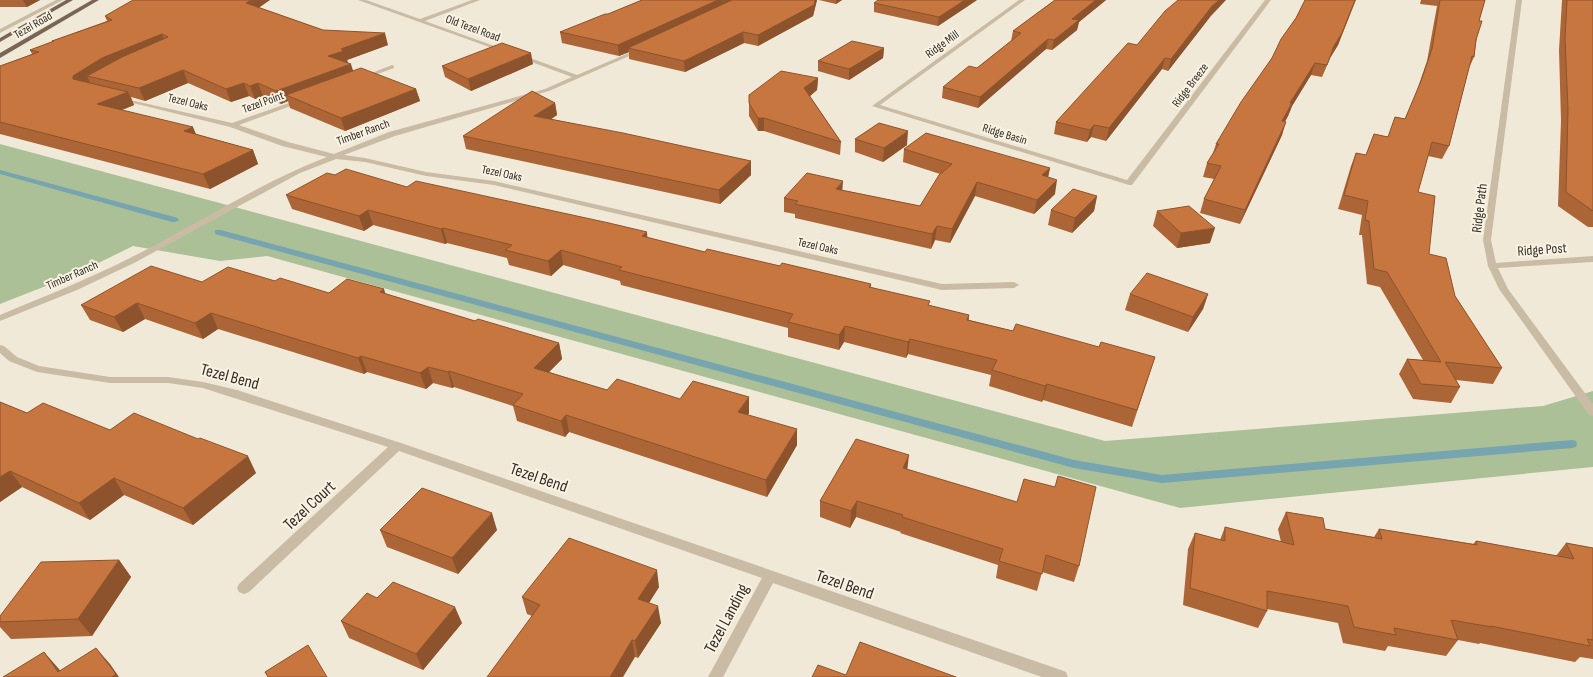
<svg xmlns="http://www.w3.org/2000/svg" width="1593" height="677" font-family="'Sofia Sans Condensed',sans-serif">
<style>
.green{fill:#acc098}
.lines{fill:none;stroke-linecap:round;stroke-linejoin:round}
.stream{fill:#76a4af;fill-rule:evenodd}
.minor{fill:#c9bba4;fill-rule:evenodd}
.major{fill:#776656;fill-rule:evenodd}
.wall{fill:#ac6536}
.shaded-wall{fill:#8c532c}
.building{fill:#c8763f;stroke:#8c532c}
.labels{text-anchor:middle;stroke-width:4;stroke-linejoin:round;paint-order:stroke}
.far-street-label{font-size:12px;fill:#342d26;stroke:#f9f3e4}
.street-label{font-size:14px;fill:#342d26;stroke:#f9f3e4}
.near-street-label{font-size:17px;fill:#342d26;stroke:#f9f3e4}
</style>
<rect width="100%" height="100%" fill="#f1e9d8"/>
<path class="green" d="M0,144L1105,441L1543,406L1593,391V467L1180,508L267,256L220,261L133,246L74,275L0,304Z"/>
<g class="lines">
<path class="stream" d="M0,170L178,218L179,220L175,222H172L0,174Z
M215,230H221L1074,460L1162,475L1572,440L1576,441L1577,444L1576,447L1572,448L1162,483L1074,468L215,234Z"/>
<path class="minor" d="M56,0H63L0,33V29Z
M358,0H366L420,19L472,0H480L425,21L508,51L503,52Z
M1019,0H1025L880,105L1127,180L1265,0H1271L1132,185H1129L872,106Z
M1516,0H1522L1491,240L1496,263L1593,256V262L1498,268L1508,289L1593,404V416L1589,415L1499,289L1488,266L1483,240Z
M638,49L643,50L549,91L395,136L344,155L365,158L426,172L494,181L942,284L1014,282L1019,285L1014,288L942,290L494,185L426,176L365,162L336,159L300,173L134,263L77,290L0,321V315C43,297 86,280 128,259C194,226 257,184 327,157L282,146L230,127L117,99V97L232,123L300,99H304V101L239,125L288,142L334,154L389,132L545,89L572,77L518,57V55H522L577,75Z
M392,65L394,66V68L364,79L359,78Z
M0,345L4,346L17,357L39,366L110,377H168L203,382L237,390L401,443L1061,670L1066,672L1068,677H1042L773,583L723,677H708L762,578L399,451L249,592L244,594L239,592L237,588L239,584L388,447L203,388L168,383H110L37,372L9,361L0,353Z"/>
<path class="major" d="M66,0H73L0,42V38Z
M92,0H99L0,58V53Z"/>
</g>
<path class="wall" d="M0,0H40L27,7H0Z
M642,0H817L813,16L758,46L744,43L685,72L629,59V52L619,56L562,43L560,32L608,14Z
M819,0H842L836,4Z
M977,0L938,26L874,12V3Z
M1055,0H1106L1079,22L1077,30L1052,50L1046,49L978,108L942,98L943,87L977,68L1011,41L1013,31Z
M1305,0H1356L1338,45L1330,58L1322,77L1311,75L1292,106L1288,116L1285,122L1282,135L1240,224L1200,213L1204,199L1214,179L1203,177L1207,163L1212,156L1216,144L1272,58L1296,18Z
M1421,0H1485L1479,21L1474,57L1469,68L1449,146L1442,159L1428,156L1418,192L1429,254L1455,296L1502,368L1493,384L1456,380L1460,387L1451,403L1413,399L1399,374L1407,359L1423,360L1380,287L1367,284L1362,235H1359L1362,215L1338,209L1351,166L1356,153L1366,155L1374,134L1388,137L1395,117L1405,119L1416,93L1427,61L1437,6L1420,4Z
M1562,0H1593V227H1588L1558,206L1561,121L1559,50Z
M260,8L323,30L388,45L347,60L348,63L353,71L416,89L420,101L345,131L290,108L288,101L281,104L263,96L255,99L249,96L231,102L188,83L145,101L131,97L134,105L122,110L196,134L253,150L258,164L210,189L0,134V66L32,54L30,50L52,42V41L107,21L105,16Z
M1210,17L1168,71L1162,69L1106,141L1091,137L1087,142L1054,134L1056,122L1137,45Z
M884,48L883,58L849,80L818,71V61Z
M533,64L471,91L445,77L442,66Z
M818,78L817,90L810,96L841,142L840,155L764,131H758L749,116V95Z
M555,103L557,115L551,119L751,161V175L720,204L466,149L463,136Z
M855,139L907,145L883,162L855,152Z
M904,149L1050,168L1048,177L1055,194L1034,214L975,196L950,243L935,240L931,249L795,218V214L784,212V198L842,190L920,206L940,174L903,162Z
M335,175L407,187L647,238L705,252L780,266L871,284V287L930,306L969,315V320L1013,331L1099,347L1155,357L1132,427L1043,400L1042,402L989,386L991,375L908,354L906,358L844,342L839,350L788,337V328L621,285L620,281L563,265L551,276L509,265L507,258L447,243L445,244L373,225L364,231L292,209L286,195Z
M1097,196L1094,211L1072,233L1048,225L1051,210Z
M1157,211L1210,243L1177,248L1153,226Z
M275,281L329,293L386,294L475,321L559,343L562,359L549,372L607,390L680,399L749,413L748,415L797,445L767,497L569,432L565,437L517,421L513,406L454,387L452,388L433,383L426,389L367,372L364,374L218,329L203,339L145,319L123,332L90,320L81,305L202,282Z
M1130,294H1208L1203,309L1188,332L1125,310Z
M0,402L27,413L110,430L256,473L193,525L124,495L90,520L22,487L0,502Z
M907,469L1079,566L1074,582L1042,572L1037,591L996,578L998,565L900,533L901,532L856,517L850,528L820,517V501Z
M1286,512L1325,529L1374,537L1379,529L1473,544L1476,541L1556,556L1566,543L1593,548V659L1580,657L1575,662L1480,643L1479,644L1458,640L1446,656L1388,646L1385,651L1343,643L1338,623L1267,609V611L1258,628L1183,605L1188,549L1195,533L1220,540L1225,527L1281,542L1278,529Z
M380,530H497L458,574L387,547Z
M119,560L131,577L92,636L11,639L0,627V616Z
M659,587L649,603L661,623L638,658L527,614L522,597Z
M377,598L462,623L423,670L349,638L341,621Z"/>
<path class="shaded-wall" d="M23,0H40L27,7Z
M251,0H270L250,14L246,3Z
M718,0H740L628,48L629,52L619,56L618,45Z
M815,0H817L813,16L758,46V35Z
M836,0H842L836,4Z
M965,0H977L938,26L939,17Z
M1096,0H1106L1079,22L1077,30L1052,50L1054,40L1072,19Z
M1219,0H1226L1210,17L1168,71L1171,59L1212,6Z
M1355,0L1338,45L1330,58L1322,77L1334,46Z
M743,32L744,43L685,72L684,61Z
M385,33L388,45L347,60L348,63L332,68L328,56L341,49Z
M162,34L167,47L87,76L90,82L79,89L73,79V76L102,58Z
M1048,39L1046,49L978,108L980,97Z
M884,48L883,58L849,80V69Z
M531,53L533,64L471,91L468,79Z
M1165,58L1162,69L1106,141L1109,128Z
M1315,63L1311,75L1292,106L1288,116L1277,134L1282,121L1290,103Z
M351,64L355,77L286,95L288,101L281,104L276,91Z
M183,70L188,83L145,101L139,88Z
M818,78L817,90L804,101V88Z
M244,83L249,96L231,102L226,89Z
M258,83L263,96L255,99L250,86Z
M416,89L420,101L345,131L341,118Z
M128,92L134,105L104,117L97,104Z
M555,103L557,115L537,129L534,116Z
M758,118H764V131H758Z
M1286,122L1282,135L1240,224L1245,210Z
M1094,125L1091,137L1087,142L1090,130Z
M193,127L199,141L184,131Z
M908,131L907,145L883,162L884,148Z
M253,150L258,164L210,189L203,174Z
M751,161V175L720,204L719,190Z
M1050,168L1047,182L1042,175Z
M1057,180L1055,194L1034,214L1037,200Z
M843,181L842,195L836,189Z
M977,182L975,196L950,243L952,229Z
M1097,196L1094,211L1072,233L1075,218Z
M368,210L373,225L364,231L359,216Z
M937,226L935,240L931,249L932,234Z
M443,228L447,243L445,244L441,229Z
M1215,228L1210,243L1177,248L1181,233Z
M647,232L648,247L642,236Z
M561,250L563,265L551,276L548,261Z
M384,289L389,305L380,292Z
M1208,294L1203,309L1188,332L1193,317Z
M137,303L145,319L123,332L114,317Z
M211,313L218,329L203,339L195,323Z
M845,326L844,342L839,350V335Z
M910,339L908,354L906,358L908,342Z
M559,343L562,359L537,384L534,368Z
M361,356L367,372L364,374L358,358Z
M428,367L433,383L426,389L420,373Z
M449,371L454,387L452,388L448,372Z
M1047,384L1043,400L1042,402L1045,386Z
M749,397V413L739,429L738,412Z
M566,415L569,432L565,437L561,421Z
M797,429V445L767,497L766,480Z
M909,455L907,472L903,468Z
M248,456L256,473L193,525L183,508Z
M10,471L22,487L0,502V477Z
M114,478L124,495L90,520L79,503Z
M857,501L856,517L850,528L851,511Z
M492,513L497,530L458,574L452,558Z
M119,560L131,577L92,636L78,619Z
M657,570L659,587L641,615L638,599Z
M658,606L661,623L638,658L635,641Z
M455,607L462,623L423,670L416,654Z
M632,640L635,657L623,677H610Z
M96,648L110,664L119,677H112Z
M44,652L59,669L64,677L58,672Z"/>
<path class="building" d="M133,0H251L246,3L323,30L385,33L341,49L344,51L328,56L351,64L276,91L258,83L250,86L244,83L226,89L183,70L139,88L87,76L122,57L168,37L162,34L102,58L73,76V79L128,92L97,104L193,127L184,131L253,150L203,174L0,122V66L39,52L30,50L54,41H52L112,20L105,16Z
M642,0H718L618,45L560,32L605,14H608Z
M732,0H815L814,5L758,35L743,32L684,61L628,48Z
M878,0H965L939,17L874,3Z
M1055,0H1096L1072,19L1079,20L1054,40L1048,39L980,97L943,87L969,66L977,68L1021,33L1013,31Z
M1178,0H1219L1212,6L1171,59L1165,58L1109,128L1094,125L1090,130L1056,122L1128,43L1137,45L1165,11Z
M1305,0H1355L1342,33L1334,46L1327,65L1315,63L1290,103H1292L1282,121L1286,122L1245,210L1204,199L1221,166L1207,163L1219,144H1216L1241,102L1272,58L1281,39L1296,18Z
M1440,0H1485L1479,21H1482L1476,40L1474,57L1472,56L1449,146L1432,142L1418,192L1435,196L1429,254L1446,258L1455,296L1502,368L1445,362L1460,387L1421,384L1407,359L1441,362L1387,272L1374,269L1369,221L1365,220L1368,201L1344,195L1356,153L1366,155L1374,134L1388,137L1395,117L1405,119L1421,81L1432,49Z
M1567,0H1593V211L1566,192L1568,109L1565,39Z
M852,41L884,48L849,69L818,61Z
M502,43L531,53L468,79L442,66Z
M361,68L416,89L341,118L286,95Z
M781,71L818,78L804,88L841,142L764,118H758L749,103V95Z
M532,91L555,103L534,116L623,133L751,161L719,190L463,136Z
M879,123L908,131L884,148L855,139Z
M926,133L1050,168L1042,175L1057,180L1037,200L977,182L952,229L937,226L932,234L795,204L798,201L784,198L807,173L843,181L836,189L920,206L939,175L952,164L904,149Z
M346,169L407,187L416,181L609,223L647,232L642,236L705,252L707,249L780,266L782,263L871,284L869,287L930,301L928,305L969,315L967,320L1013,331L1016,324L1099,347L1101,342L1155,357L1137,410L1047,384L1045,386L992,370L997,360L910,339L908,342L845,326L839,335L788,322L793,314L619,270L622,267L561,250L548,261L505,250L512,245L443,228L441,229L368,210L359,216L286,195L327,173L335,175Z
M1073,189L1097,196L1075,218L1051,210Z
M1189,206L1215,228L1181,233L1157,211Z
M151,266L202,282L228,267L275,281L280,278L329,293L347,279L384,289L380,292L475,321L478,319L559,343L534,368L607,390L617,379L680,399L693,381L749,397L738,412L797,429L766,480L566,415L561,421L513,405L523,394L449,371L448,372L428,367L420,373L361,356L358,358L211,313L195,323L137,303L114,317L81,305Z
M1147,273L1208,294L1193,317L1130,294Z
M0,402L27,413L43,403L110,430L134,413L198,439L200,438L248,456L183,508L114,478L79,503L10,471L0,477Z
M856,439L909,455L903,468L1017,502L1024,479L1055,487L1058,476L1096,487L1079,566L1046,555L1042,574L999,561L1003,549L902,517L903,515L857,501L851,511L820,501Z
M422,488L492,513L452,558L380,530Z
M1286,512L1323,518L1325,529L1382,539L1379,529L1477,545L1476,541L1574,559L1566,543L1593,548V640L1587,639L1590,646L1491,626L1492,627L1451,620L1458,640L1394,628L1396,635L1354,627L1348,606L1267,591V611L1190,588L1195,533L1225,541V527L1294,545Z
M569,538L657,570L638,599L658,606L635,641L632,640L610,677H487L540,605L522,597Z
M119,560L78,619L0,622V616L41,562Z
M393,582L455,607L416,654L341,621L367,593L377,598Z
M860,642L956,677H812L818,665L846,675Z
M308,645L327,677H268L265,672Z
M96,648L116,674L112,677H3L44,652L58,672Z"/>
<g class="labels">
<g class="far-street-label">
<text transform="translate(33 25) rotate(-30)" y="4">Tezel Road</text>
<text transform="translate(473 28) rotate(20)" y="4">Old Tezel Road</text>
<text transform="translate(942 44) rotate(-36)" y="4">Ridge Mill</text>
<text transform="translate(1190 85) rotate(-53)" y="4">Ridge Breeze</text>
<text transform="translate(188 102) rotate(14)" y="4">Tezel Oaks</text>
<text transform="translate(263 102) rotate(-20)" y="4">Tezel Point</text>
<text transform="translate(363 132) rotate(-20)" y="4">Timber Ranch</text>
<text transform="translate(1005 134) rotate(17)" y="4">Ridge Basin</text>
<text transform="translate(502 173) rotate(12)" y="4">Tezel Oaks</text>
<text transform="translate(818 246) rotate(13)" y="4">Tezel Oaks</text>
<text transform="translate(72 275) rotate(-24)" y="4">Timber Ranch</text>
</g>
<g class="street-label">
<text transform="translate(1479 208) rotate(-83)" y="5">Ridge Path</text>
<text transform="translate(1542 249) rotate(-4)" y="5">Ridge Post</text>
</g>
<g class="near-street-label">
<text transform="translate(230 376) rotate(15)" y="6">Tezel Bend</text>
<text transform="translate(539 477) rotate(19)" y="6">Tezel Bend</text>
<text transform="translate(309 505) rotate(-43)" y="6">Tezel Court</text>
<text transform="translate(845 584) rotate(19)" y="6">Tezel Bend</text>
<text transform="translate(726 618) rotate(-62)" y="6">Tezel Landing</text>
</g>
</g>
</svg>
